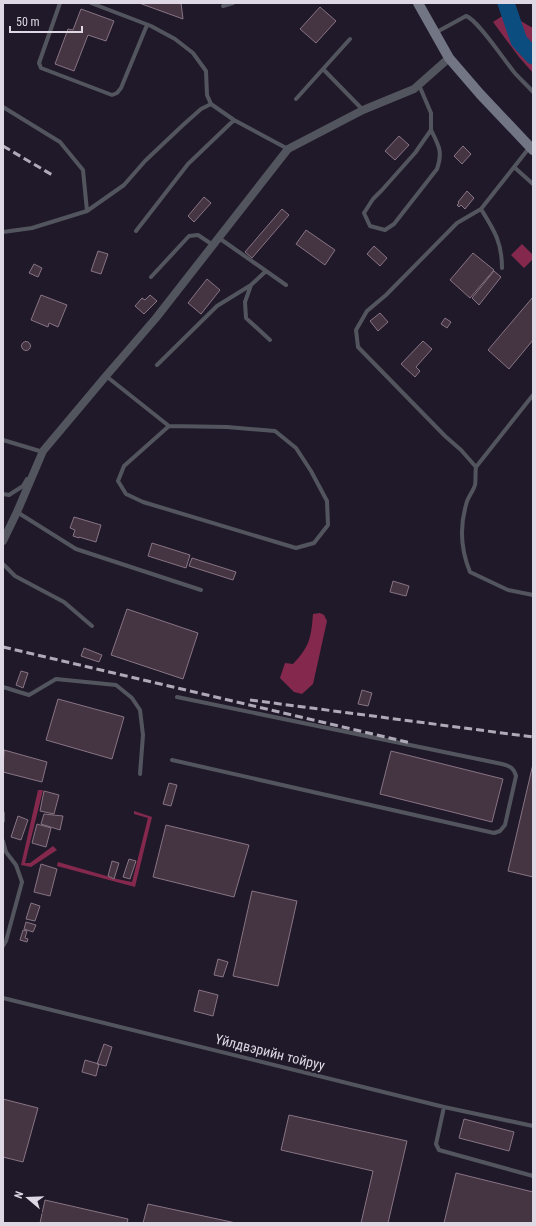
<svg xmlns="http://www.w3.org/2000/svg" width="536" height="1226" font-family="'Roboto Condensed',sans-serif">
<style>
.forest{fill:#84294d}
.lines{fill:none;stroke-linecap:round;stroke-linejoin:round}
.river{stroke:#0b4d7e;stroke-width:17}
.building{fill:#453442;stroke:#877484}
.service{stroke:#53555e;stroke-width:4}
.minor{stroke:#53555e;stroke-width:8}
.secondary{stroke:#727583;stroke-width:10}
.rail{stroke:#afaab7;stroke-width:3;stroke-dasharray:8 4;stroke-linecap:butt}
.labels{text-anchor:middle;stroke-width:4;stroke-linejoin:round;paint-order:stroke}
.street-label{font-size:14px;fill:#ddd8e4;stroke:#201929}
</style>
<rect width="100%" height="100%" fill="#201929"/>
<path class="forest" d="M507,13L531,27H533V73L519,57L493,22Z
M522,244L533,255V259L524,268L511,255Z
M320,613L324,615L327,621L313,684L302,694L294,692L280,678L285,663L293,664C310,646 311,638 313,614Z
M38,790H43L25,863H30L53,846L57,850L31,867L21,865Z
M134,811L152,817L135,887L57,866L58,862L117,879L132,882L148,818L134,814Z"/>
<g class="lines">
<path class="river" d="M506,3L519,41L533,56"/>
</g>
<path class="building" d="M139,3H181L183,19Z
M320,7L336,21L316,43L300,29Z
M81,9L114,21L106,41L88,35L74,71L55,64L68,29L73,30Z
M399,136L409,145L395,160L385,151Z
M463,146L471,154L462,164L454,156Z
M467,191L474,198L465,209L461,205L459,207L457,205L459,203L458,202Z
M204,197L211,203L194,222L188,216Z
M282,209L289,215L252,258L245,252Z
M306,230L335,250L325,265L296,244Z
M374,246L387,258L380,266L367,254Z
M98,251L108,254L101,274L91,271Z
M473,253L494,270L470,298L450,280Z
M34,264L42,268L38,277L29,273Z
M494,271L501,277L479,305L472,298Z
M207,279L220,290L201,314L188,303Z
M41,295L67,305L58,327L49,323L48,327L31,320Z
M150,295L157,301L144,314L135,306L142,298L145,300Z
M533,297V340L509,369L488,350Z
M380,313L388,322L378,331L370,321Z
M445,318L451,322L447,328L441,324Z
M423,341L432,349L416,367L420,371L415,377L401,364Z
M21.5 346a4.5 4.5 0 1 1 9 0a4.5 4.5 0 1 1-9 0Z
M74,517L101,525L96,542L79,537V538L73,536L75,530L70,528Z
M152,543L190,555L186,568L148,556Z
M192,558L236,572L233,580L189,566Z
M393,581L409,586L406,596L390,592Z
M127,609L198,633L183,679L111,655Z
M84,648L102,655L99,662L81,656Z
M21,671L28,673L23,688L16,685Z
M362,690L372,693L368,706L358,704Z
M58,699L124,717L112,759L46,740Z
M4,750L47,762L42,782L3,772Z
M391,751L503,779L492,822L380,794Z
M533,764V877L508,871Z
M169,783L177,785L171,806L163,804Z
M44,791L59,795L54,814L40,811Z
M44,814L63,816L60,830L41,824Z
M18,816L28,820L21,840L11,837Z
M37,824L51,828L46,847L32,843Z
M166,825L249,845L234,897L153,877Z
M129,859L136,861L130,879L123,877Z
M112,861L119,863L114,879L108,876Z
M41,864L57,869L50,896L34,892Z
M252,891L297,901L278,986L233,976Z
M31,903L40,906L35,921L26,919Z
M26,922L36,925L33,932L24,929Z
M23,930L27,931L25,938L28,939L27,942L20,940Z
M218,959L228,962L223,977L214,975Z
M199,990L218,995L213,1016L194,1011Z
M104,1044L112,1047L106,1066L97,1064Z
M85,1060L99,1064L96,1076L82,1072Z
M3,1099L38,1108L23,1162L3,1157Z
M289,1115L407,1141L388,1223H361L373,1171L281,1150Z
M464,1119L514,1132L509,1151L459,1138Z
M456,1173L533,1192V1223H444Z
M45,1200L128,1219L127,1223H40Z
M148,1204L236,1223H143Z"/>
<g class="lines">
<path class="service" d="M60,3L39,63L41,68L112,95L117,93L121,88L147,25
M91,3L151,26L175,39L193,53L206,71L207,95L211,104L234,120L288,149
M223,6L233,3
M435,33L466,16C478,20 504,60 514,72C520,79 527,85 533,92
M323,69L363,110
M419,85L431,113V130L415,153L382,190L373,199L364,213L370,226L385,230L394,224L437,169C443,152 439,146 431,130
M296,99L350,39
M3,107L60,142L83,170L87,211
M533,143L481,209L457,223L386,295L367,311L356,330L358,347L445,436L461,450L476,467C475,473 476,480 475,485C473,492 467,498 466,505C459,529 461,550 470,572L508,590L533,595
M514,167L533,184
M481,209C494,230 502,242 502,268
M136,231L188,164L234,120
M3,232L32,228L87,211L124,185L145,161L183,125L201,109L211,104
M219,238L286,285
M266,271L251,285L245,302L246,318L270,340
M151,277L189,236L198,235L213,245
M157,365L217,306L251,285
M106,376L169,426L227,427L275,431L296,448L311,471L327,501L328,525L314,543L296,548L143,502L126,494L118,481L124,466L169,426
M3,440L43,452
M476,467L533,395
M3,494L9,495L23,486L27,479
M17,512L76,549L201,590
M3,564L15,576L64,602L92,626
M3,687L29,695L56,679L116,685L132,698L140,710L143,735L140,774
M172,760L494,833L500,831L505,825L516,776C514,768 510,766 502,764L177,697
M3,821V813
M3,841L6,852L16,865L22,882L6,941L3,946
M3,998L444,1107L533,1126
M444,1107L436,1144L439,1150L533,1176"/>
<path class="minor" d="M3,541L17,512L43,451L106,376L156,318L288,149L363,110L414,89L449,58"/>
<path class="secondary" d="M418,3L449,58L480,94L533,150"/>
<path class="rail" d="M3,146L54,176
M3,647L411,743
M250,700L533,737"/>
</g>
<g class="labels">
<g class="street-label">
<text transform="translate(270 1052) rotate(14)" y="5">Үйлдвэрийн тойруу</text>
</g>
</g>
<rect width="536" height="1226" fill="none" stroke="#ddd8e4" stroke-width="8"/>
<g transform="translate(28 1198) rotate(289)" stroke="#201929" stroke-width="3" paint-order="stroke">
<path d="M0-3L7 15L0 10L-7 15Z" fill="#ddd8e4"/>
<text y="-6" font-size="11" font-weight="bold" text-anchor="middle" fill="#ddd8e4">N</text>
</g>
<path d="M10 26v6h72v-6" fill="none" stroke="#ddd8e4" stroke-width="2"/>
<text x="16" y="26" font-size="12" fill="#ddd8e4" stroke="#201929" stroke-width="3" paint-order="stroke">50 m</text>
</svg>
